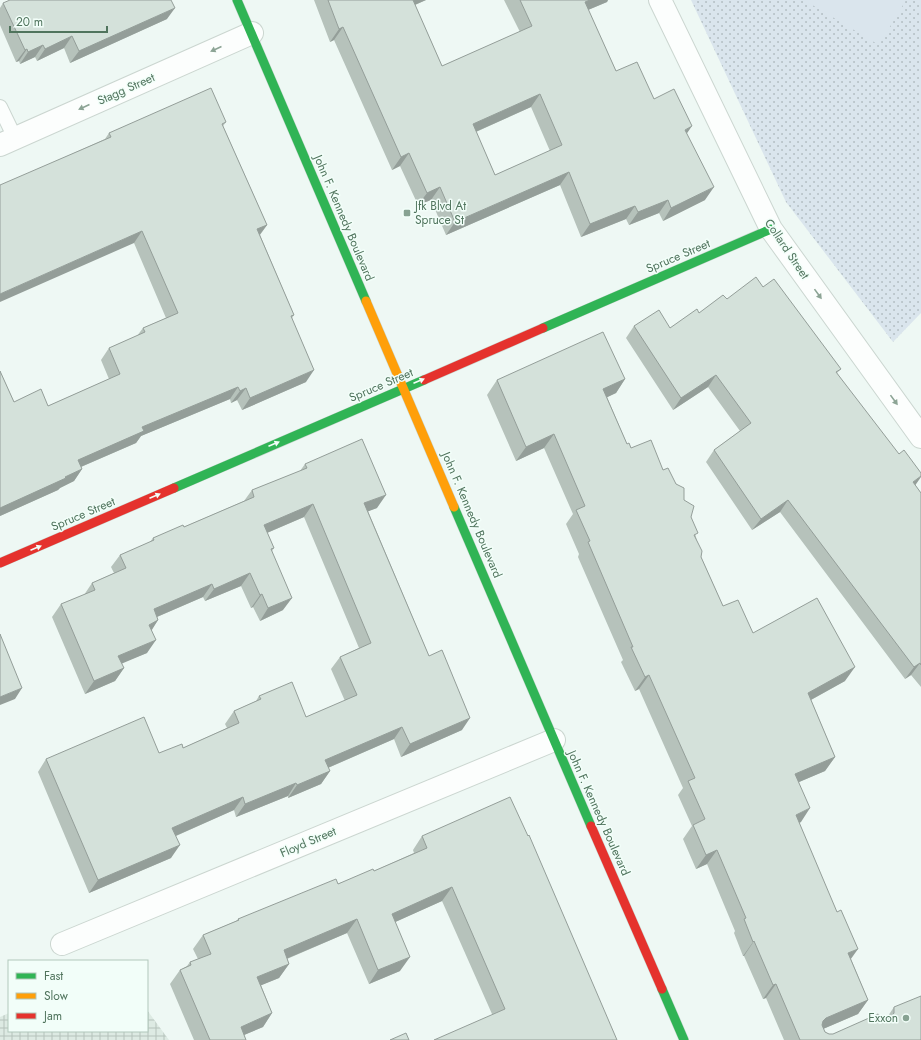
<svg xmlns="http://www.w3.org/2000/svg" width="921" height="1040" font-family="Jost,sans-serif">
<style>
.industrial{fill:url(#industrial-grid)}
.grass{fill:url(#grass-dots)}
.garden{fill:#dae5ed}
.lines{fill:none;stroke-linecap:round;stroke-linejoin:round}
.lane-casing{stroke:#cbd6d0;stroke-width:16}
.street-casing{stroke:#cbd6d0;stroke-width:24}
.fast-casing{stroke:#c8d5ce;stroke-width:10}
.slow-casing{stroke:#c8d5ce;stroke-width:10}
.jam-casing{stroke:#c8d5ce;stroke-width:10}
.lane{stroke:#fcfefd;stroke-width:14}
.street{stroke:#fcfefd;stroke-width:22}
.fast{stroke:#30b455;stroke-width:9}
.slow{stroke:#ff9f0a;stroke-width:9}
.jam{stroke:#e5322d;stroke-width:9}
.wall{fill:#b6c2bb;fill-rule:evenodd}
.shaded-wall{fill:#949e99}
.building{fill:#d4e1da;stroke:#949e99;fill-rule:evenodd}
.oneway{fill:#8ca495}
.oneway2{fill:#f2fef9}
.poi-dot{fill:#87a292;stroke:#f2fef9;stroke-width:1.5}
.labels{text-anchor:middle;stroke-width:3;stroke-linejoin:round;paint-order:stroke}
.street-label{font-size:12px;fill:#50745d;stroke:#f2fef9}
.poi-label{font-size:12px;fill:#50745d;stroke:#f2fef9;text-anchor:start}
</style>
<defs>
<pattern id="industrial-grid" width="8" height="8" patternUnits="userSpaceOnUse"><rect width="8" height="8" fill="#ddeae3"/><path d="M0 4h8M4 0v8" fill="none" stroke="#b6c2bb"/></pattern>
<pattern id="grass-dots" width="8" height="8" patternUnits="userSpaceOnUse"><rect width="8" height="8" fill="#dae5ed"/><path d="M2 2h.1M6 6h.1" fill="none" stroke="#b3bec3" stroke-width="1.8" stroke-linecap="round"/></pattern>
</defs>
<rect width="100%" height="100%" fill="#eef8f4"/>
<path class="industrial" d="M147,1010L169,1040H0V1017L9,1013V1031H147Z"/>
<path class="grass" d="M691,0H921V313L893,342L786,202Z"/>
<path class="garden" d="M804,0H906L879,45Z"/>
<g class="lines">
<defs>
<path id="lane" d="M0,107L15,138"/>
<path id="street" d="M660,0L771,229L921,437
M0,145L252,33
M62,944L554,740"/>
<path id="fast" d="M237,0L366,301
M543,328L771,229
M174,488L424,380
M454,507L591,826
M662,989L684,1040"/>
<path id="slow" d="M366,301L454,507"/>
<path id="jam" d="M424,380L543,328
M0,563L174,488
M591,826L662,989"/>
</defs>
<use href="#lane" class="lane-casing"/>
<use href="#street" class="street-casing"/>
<use href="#fast" class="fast-casing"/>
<use href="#slow" class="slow-casing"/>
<use href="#jam" class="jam-casing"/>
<use href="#lane" class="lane"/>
<use href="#street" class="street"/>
<use href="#fast" class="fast"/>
<use href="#slow" class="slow"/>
<use href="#jam" class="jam"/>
</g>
<path class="wall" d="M314,0H426L415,5L442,66L520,32L504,0H608L607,2L588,10L616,71L654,99L687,134L705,200L663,221L659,213L629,225L626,219L581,237L560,185L446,235L431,200L418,205L400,166L392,170L334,40L330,42ZM531,107L550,151L495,175L476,132Z
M3,3L167,19L70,63L64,48L37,61L35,57L20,64L19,61L16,62L0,25V8Z
M226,122L223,126L267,225L260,235L294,315L292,318L306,382L242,410L237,400L231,403L230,399L141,436L136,443L81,467L82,469L74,481L60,488L58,490L0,516V371L14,402L48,406L109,379L101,360L109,348L137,336L143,328L166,318L134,243L54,162L105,139L109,133Z
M763,287L841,369L837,373L921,493V687L911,675L905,679L780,512L752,530L706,462L714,450L740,431L708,387L673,410L626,338L634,326L670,328L699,313L727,299Z
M625,379L616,393L607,397L627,444L631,448L663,470L676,484L684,500L691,517L701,557L723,606L753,633L845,681L811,700L835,757L825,771L799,782L801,822L799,823L851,959L868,1000L858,1014L823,1029L825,1032L829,1034H833L886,1019L894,1007L921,1040H784L766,998L763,999L744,956H743L734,933L735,931L707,864L696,869L683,839L692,826L678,795L683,788L639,689L635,691L621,662L623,660L578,557L579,554L566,524L573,514L544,448L516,461L487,395L497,380Z
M305,464L377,508L368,511L429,656L462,730L401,757L394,739L328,768L330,771L321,784L288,798V796L236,817L234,810L176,836L171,858L89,893L38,772L46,759L159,753L183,748L227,728L225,724L234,711L256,701L259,696L306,717L345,701L331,669L340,657L359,648L304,517L267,533L274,548L272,551L283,610L260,621L253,607L251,608L241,586L205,601L203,597L157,617L158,620L151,630L147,653L121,663L124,668L115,681L85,694L52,617L61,604L84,595L92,583L114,573L111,567L120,555L150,542L153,538L184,527L244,501L252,490L300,471Z
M422,836L617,1040L492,1014L442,901L395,922L400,971L369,984L347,933L287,959L289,964L279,978L261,985L272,1013L263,1027L244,1035L246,1040H194L170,984L180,970L187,966L190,962L198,959L193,949L203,935L236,921L238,919L374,871L414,853L413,850Z"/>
<path class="shaded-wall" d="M410,0H426L403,10Z
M590,0H608L607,2L576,15L585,2Z
M175,8L167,19L70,63L79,51Z
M343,27L334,40L330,42L339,29Z
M72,36L64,48L37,61L45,49Z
M43,45L35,57L20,64L28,52Z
M27,49L19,61L16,62L25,50Z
M540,94L531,107L464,137L473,124Z
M692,126L683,139L685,130Z
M409,153L400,166L392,170L401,157Z
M569,172L560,185L446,235L455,222Z
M440,187L431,200L418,205L427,193Z
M714,187L705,200L663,221L671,208Z
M668,200L659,213L629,225L638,212Z
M635,206L626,219L581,237L590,224Z
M267,225L258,237L257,229Z
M142,231L134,243L0,302V294Z
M314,370L306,382L242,410L250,398Z
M716,375L708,387L673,410L681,398Z
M625,379L616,393L593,404L603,389Z
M238,387L230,399L141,436L136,443L69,472L78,460L142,427Z
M246,388L237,400L231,403L240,391Z
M554,434L544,448L516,461L526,447Z
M82,469L74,481L60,488L58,490L0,516V508Z
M921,476V477L914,487L913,482Z
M386,495L377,508L356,516L364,503Z
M788,500L780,512L752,530L761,519Z
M313,504L304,517L255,538L264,525Z
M250,573L241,586L205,601L214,589Z
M212,584L203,597L145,622L154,609Z
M262,594L253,607L251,608L260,595Z
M292,598L283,610L260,621L268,608Z
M158,620L150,633L149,625Z
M156,640L147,653L109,669L118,656Z
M920,663L911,675L905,679L914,667Z
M855,667L845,681L798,707L808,693Z
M124,668L115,681L85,694L94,681Z
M649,675L639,689L635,691L645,677Z
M22,688L15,699L0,705V697Z
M470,718L462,730L401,757L410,744Z
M402,727L394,739L316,773L325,760Z
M835,757L825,771L785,788L795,774Z
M330,771L321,784L288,798L297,785Z
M296,783L288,796L236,817L245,804Z
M243,797L234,810L164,841L172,828Z
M810,808L801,822L786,829L796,815Z
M180,845L171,858L89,893L98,880Z
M717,850L707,864L696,869L706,855Z
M452,887L442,901L382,928L392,914Z
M357,919L347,933L274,964L284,950Z
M754,941L744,956H743L753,942Z
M858,949L848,963V953Z
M410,957L400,971L369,984L378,970Z
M289,964L279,978L247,991L257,977Z
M776,984L766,998L763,999L773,985Z
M868,1000L858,1014L816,1032L823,1021L826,1018Z
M272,1013L263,1027L232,1040L241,1027Z"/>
<path class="building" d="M10,0H171L175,8L79,51L72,36L45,49L43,45L28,52L27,49L25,50L3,3Z
M328,0H413L442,66L532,26L520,0H590L585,2L616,71L637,62L654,99L674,89L692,126L685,130L714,187L671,208L668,200L638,212L635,206L590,224L569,172L455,222L440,187L427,193L409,153L401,157L343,27L339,29ZM540,94L562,145L495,175L473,124Z
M211,88L226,122L222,124L267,225L257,229L294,315L291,316L314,370L250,398L246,388L240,391L238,387L142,427L144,431L78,460L82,469L65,477L66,478L0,508V371L14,402L41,389L48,406L120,374L109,348L145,332L143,328L178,313L142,231L0,294V185L111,137L109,133Z
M756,277L763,287L774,279L841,369L836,372L899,454L904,450L921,473V476L913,482L921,493V665L920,663L914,667L788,500L761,519L714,450L751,423L716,375L681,398L634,326L659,310L670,328L697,309L699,313L723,295L727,299Z
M603,332L625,379L603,389L627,444L629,443L631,448L651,440L663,470L668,468L676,484L684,488V500L694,506L691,517L698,533L694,535L702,551L701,557L723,606L738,600L753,633L817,598L855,667L808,693L835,757L795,774L810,808L796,815L837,912L841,910L858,949L848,953L868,1000L826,1018L823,1021L822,1025L825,1032L829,1034H833L878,1014L884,1019H889L894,1013V1007L921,996V1040H800L776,984L773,985L754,941L753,942L744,919L746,918L717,850L706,855L693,825L705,819L688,781L695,778L649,675L645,677L631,647H633L588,542L590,541L576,510L585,506L554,434L526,447L497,380Z
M362,439L386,495L364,503L429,656L442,650L470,718L410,744L402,727L325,760L330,771L297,785L296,783L245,804L243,797L172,828L180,845L98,880L46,759L144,717L159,753L182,744L183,748L239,723L234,711L261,699L259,696L292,682L306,717L357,695L340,657L371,643L313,504L264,525L274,548L271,549L292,598L268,608L262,594L260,595L250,573L214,589L212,584L154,609L158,620L149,625L156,640L118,656L124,668L94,681L61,604L95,590L92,583L126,568L120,555L154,540L153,538L183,525L184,527L254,497L252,490L307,468L305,464Z
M0,634L22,688L0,697Z
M510,797L528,836L529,835L617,1040H434L505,1009L452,887L392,914L410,957L378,970L357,919L284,950L289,964L257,977L272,1013L241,1027L246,1040H210L180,970L191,965L190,962L211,954L203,935L239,920L238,919L336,879L338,884L373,869L374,871L427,848L422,836Z
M406,1033L409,1040H390Z"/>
<defs><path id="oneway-solid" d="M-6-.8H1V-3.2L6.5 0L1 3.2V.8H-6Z"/></defs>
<g class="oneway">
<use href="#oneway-solid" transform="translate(216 49) rotate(156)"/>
<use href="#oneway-solid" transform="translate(84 107) rotate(156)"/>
<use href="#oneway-solid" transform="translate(818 294) rotate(54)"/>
<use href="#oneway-solid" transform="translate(894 400) rotate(54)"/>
</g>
<g class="oneway2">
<use href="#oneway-solid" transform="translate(419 381) rotate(-23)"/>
<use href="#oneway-solid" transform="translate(274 444) rotate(-23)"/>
<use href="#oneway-solid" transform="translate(155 496) rotate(-23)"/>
<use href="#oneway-solid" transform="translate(36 548) rotate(-23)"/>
</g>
<g class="poi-dot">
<rect x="403" y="209" width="8" height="8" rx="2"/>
<circle cx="906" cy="1018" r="4"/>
</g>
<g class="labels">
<g class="street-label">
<text transform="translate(126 89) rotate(-24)" y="4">Stagg Street</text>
<text transform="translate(344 218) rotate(67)" y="4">John F. Kennedy Boulevard</text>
<text transform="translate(787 249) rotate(56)" y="4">Collard Street</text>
<text transform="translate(678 256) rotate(-23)" y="4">Spruce Street</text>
<text transform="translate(381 385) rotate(-23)" y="4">Spruce Street</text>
<text transform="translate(83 514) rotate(-23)" y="4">Spruce Street</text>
<text transform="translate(472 515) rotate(67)" y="4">John F. Kennedy Boulevard</text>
<text transform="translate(599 813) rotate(66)" y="4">John F. Kennedy Boulevard</text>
<text transform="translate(308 842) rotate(-23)" y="4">Floyd Street</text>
</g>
<g class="poi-label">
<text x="415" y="210">Jfk Blvd At<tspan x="415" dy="14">Spruce St</tspan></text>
<text x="898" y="1022" text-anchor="end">Exxon</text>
</g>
</g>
<rect x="8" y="960" width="140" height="72" fill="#f2fef9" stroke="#b1c7bb"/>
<rect x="16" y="973" width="20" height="6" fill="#30b455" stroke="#b1c7bb"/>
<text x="44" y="980" font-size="12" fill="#50745d">Fast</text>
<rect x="16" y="993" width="20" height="6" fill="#ff9f0a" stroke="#b1c7bb"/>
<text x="44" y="1000" font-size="12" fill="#50745d">Slow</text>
<rect x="16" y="1013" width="20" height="6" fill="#e5322d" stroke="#b1c7bb"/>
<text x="44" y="1020" font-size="12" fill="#50745d">Jam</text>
<path d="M10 26v6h97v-6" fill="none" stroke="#50745d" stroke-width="2"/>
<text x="16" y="26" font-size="12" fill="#50745d" stroke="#f2fef9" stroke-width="3" paint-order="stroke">20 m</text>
</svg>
